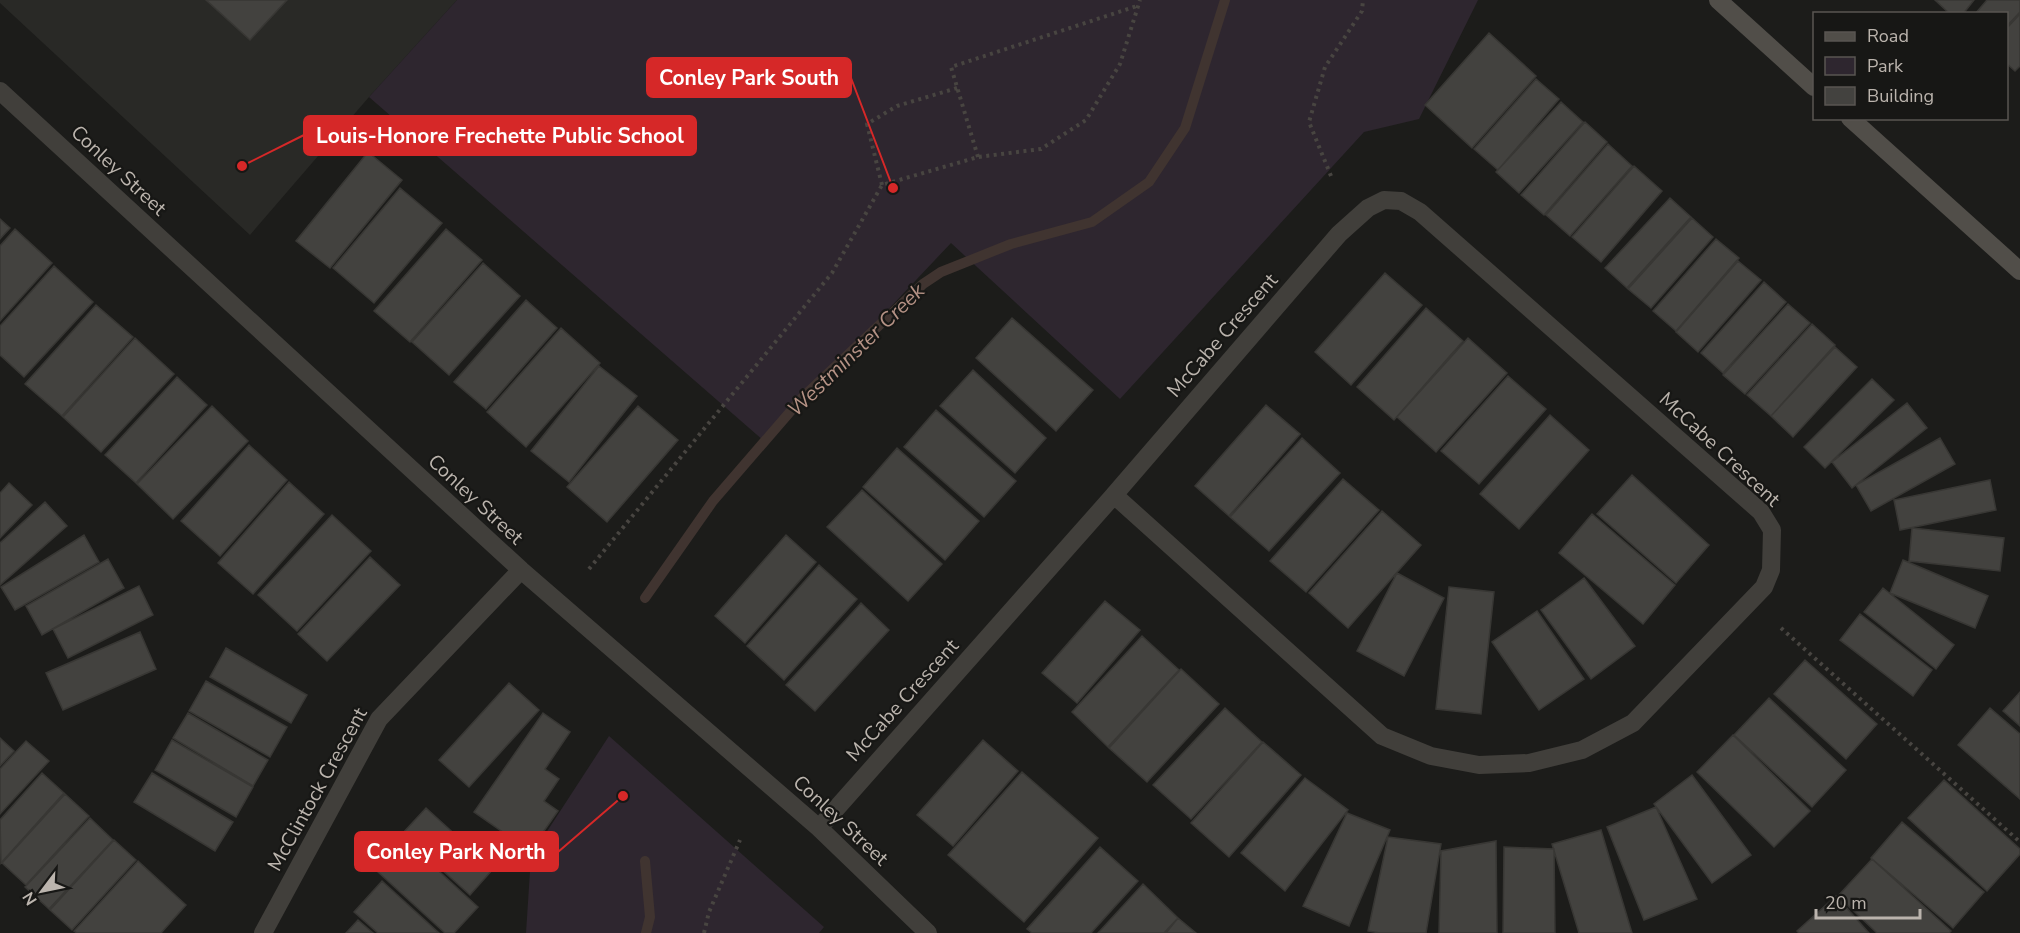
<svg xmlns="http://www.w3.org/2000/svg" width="2020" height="933" font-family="'Nunito Sans',sans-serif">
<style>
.built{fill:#292926}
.green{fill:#2e262f}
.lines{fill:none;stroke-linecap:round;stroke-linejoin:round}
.stream{stroke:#403430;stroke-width:10}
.building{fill:#43423f;stroke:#383734;stroke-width:1.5}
.path{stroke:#484541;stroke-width:4;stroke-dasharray:3 4.5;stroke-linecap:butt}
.street{stroke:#413f3b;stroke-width:18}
.secondary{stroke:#514e49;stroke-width:18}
.labels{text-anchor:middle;stroke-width:4.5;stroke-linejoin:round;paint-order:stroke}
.street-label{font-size:20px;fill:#bbb4ad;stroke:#171715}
.water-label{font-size:21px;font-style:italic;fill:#b59285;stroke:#171715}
.leader{fill:none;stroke:#d62828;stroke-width:2}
.callout-dot{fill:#d62828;stroke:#171715;stroke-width:2}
.callout{fill:#d62828;stroke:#d62828;stroke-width:2}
.callout-label{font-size:21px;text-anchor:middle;font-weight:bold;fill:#fff}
</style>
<rect width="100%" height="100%" fill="#1c1c1a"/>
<path class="built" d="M0,0H457L369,97L250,235L0,3Z"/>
<path class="green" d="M457,0H1478L1419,119L1364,132L1120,399L951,243L764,441L369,97Z
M609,736L824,927L819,933H526L531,856Z"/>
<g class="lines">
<path class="stream" d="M645,598L713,501L802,398L923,284L941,272L1011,244L1092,222L1149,182L1185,128L1225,0
M645,861L650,917L646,933"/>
</g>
<path class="building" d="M206,0H287L250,40Z
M1935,0H1974L1963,14H1950Z
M1987,0H2020V12L2006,27V14H1975Z
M2020,14V66L2015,71L2006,63V29Z
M1489,33L1536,76L1472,148L1425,105Z
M1536,79L1559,99L1498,170L1474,149Z
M1561,102L1583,122L1519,193L1496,172Z
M1585,122L1607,142L1544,215L1521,195Z
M1608,144L1632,166L1570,236L1546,215Z
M368,152L402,180L330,268L296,241Z
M1634,166L1662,191L1601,262L1572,237Z
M400,188L442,223L374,303L333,268Z
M1670,198L1691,217L1627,288L1605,268Z
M1692,218L1713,237L1651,308L1628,289Z
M0,219L10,228L0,239Z
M15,229L52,263L0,321V246Z
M446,229L482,260L410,342L374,311Z
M1716,239L1739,258L1676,331L1653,311Z
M1738,261L1761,280L1698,352L1676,332Z
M483,263L520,296L449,375L412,342Z
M54,266L93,302L24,377L0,355V326Z
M1385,273L1422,305L1351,385L1315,352Z
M1764,282L1786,302L1723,373L1701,353Z
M526,300L557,328L486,409L454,382Z
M1788,304L1810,323L1745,394L1723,375Z
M96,305L133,337L62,416L25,384Z
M1426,308L1463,341L1394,420L1357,387Z
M1012,318L1093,390L1056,431L976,358Z
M1812,324L1835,345L1771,416L1747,395Z
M561,328L600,363L526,447L487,412Z
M135,338L174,374L101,452L63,417Z
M1468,338L1507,373L1436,452L1397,417Z
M1835,347L1857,367L1793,437L1771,416Z
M599,366L637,396L569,482L531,451Z
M973,370L1046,438L1015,473L940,406Z
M1508,376L1546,409L1479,484L1441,451Z
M177,377L207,405L136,483L105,455Z
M1872,379L1894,400L1825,468L1804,447Z
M1907,403L1927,428L1852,488L1832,462Z
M1266,405L1300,434L1229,516L1195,486Z
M212,406L248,441L173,519L137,484Z
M638,406L678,440L607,522L567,487Z
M936,410L1016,481L984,517L904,447Z
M1550,415L1589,450L1519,529L1480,494Z
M1302,438L1340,473L1269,551L1230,517Z
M1940,438L1955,464L1871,511L1856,485Z
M249,445L287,480L220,556L181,521Z
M897,448L979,521L945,560L863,487Z
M1632,475L1709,545L1676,583L1597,514Z
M1343,479L1379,510L1306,592L1270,561Z
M1990,480L1996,510L1900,530L1894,500Z
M289,482L324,514L253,594L218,563Z
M9,483L32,505L0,538V493Z
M862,490L942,564L908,601L827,527Z
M45,502L67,526L0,585V543Z
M1382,511L1421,545L1348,628L1309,593Z
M1592,514L1675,585L1643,624L1559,553Z
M332,515L371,551L297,631L258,595Z
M1912,528L2004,538L2000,571L1909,561Z
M84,535L99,562L15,610L1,587Z
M786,535L816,562L745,643L715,616Z
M370,557L400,585L327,661L298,634Z
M108,559L124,588L42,635L26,606Z
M1903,560L1988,596L1975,628L1890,593Z
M819,565L857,599L784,680L747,646Z
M1397,573L1444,598L1404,676L1357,651Z
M1584,578L1635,646L1591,679L1541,610Z
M139,586L153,615L68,658L53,629Z
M1449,587L1494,592L1481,714L1436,709Z
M1883,588L1954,645L1936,669L1864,612Z
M1105,601L1140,630L1077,703L1042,673Z
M861,603L889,630L815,711L786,685Z
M1537,611L1584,679L1539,710L1492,642Z
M1860,614L1932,670L1913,696L1840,640Z
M140,632L156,669L63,710L46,673Z
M1142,636L1179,670L1108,747L1072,712Z
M226,648L307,695L291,723L210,677Z
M1805,660L1877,724L1846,759L1774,694Z
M1181,669L1219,704L1147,782L1109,748Z
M206,681L287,727L270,757L189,711Z
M509,683L539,710L469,787L439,760Z
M2020,692V726L2003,711Z
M1769,698L1846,770L1812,807L1734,735Z
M1225,708L1262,742L1191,819L1153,785Z
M1990,708L2020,734V799L1958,745Z
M188,713L268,760L253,786L173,738Z
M543,713L570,732L545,769L559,779L544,801L558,811L530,851L474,812Z
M1733,735L1810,811L1774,847L1697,772Z
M0,738L14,751L0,766Z
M172,740L253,787L236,817L155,770Z
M983,740L1018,771L953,846L917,815Z
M26,741L49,761L0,814V769Z
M1263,742L1301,775L1229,857L1191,823Z
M1022,772L1098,838L1024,922L948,855Z
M42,773L64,793L1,863L0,820Z
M152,773L233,822L215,851L134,802Z
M1692,775L1751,855L1712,883L1654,804Z
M1305,778L1348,810L1285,891L1241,853Z
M1944,780L2020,849V854L1987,891L1908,818Z
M65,794L89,816L26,885L2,863Z
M1656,807L1697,899L1644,920L1607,827Z
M426,808L493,869L470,895L402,834Z
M1347,813L1390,830L1349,926L1303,906Z
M90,818L113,840L49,909L25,887Z
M1902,822L1984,892L1953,928L1871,858Z
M1601,830L1632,933H1579L1552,844Z
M1388,837L1441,844L1426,933H1380L1368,931Z
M114,840L136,860L72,930L50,910Z
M406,841L478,907L454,933H445L378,872Z
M1496,841L1497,933H1439L1441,851Z
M1100,847L1138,881L1091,933H1032L1027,929Z
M1504,847L1554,849L1555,933H1503Z
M1872,859L1951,931L1949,933H1877L1838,896Z
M138,861L186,905L161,933H77L74,931Z
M382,881L439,933H378L354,912Z
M1143,884L1178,918L1164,933H1098Z
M1836,896L1869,933H1799L1797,931Z
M1178,918L1196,933H1166Z
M358,920L373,933H346Z"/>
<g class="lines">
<path class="path" d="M978,157L951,67L1137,6
M1331,176L1309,122L1325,67L1362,11L1363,0
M882,185L867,124L897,106L957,88
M589,569L832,273L882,185L978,157L1041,149L1086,120L1120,64L1140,0
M1781,628L2020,842
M704,933L709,912L740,840"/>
<path class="street" d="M0,91L521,570L819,828L928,933
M1384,200L1401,201L1420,212L1761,512L1772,530L1771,570L1764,587L1633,723L1582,750L1529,763L1479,765L1431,756L1382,736L1114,495L1339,234L1368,208Z
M819,828L1114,495
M263,933L379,719L521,570"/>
<path class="secondary" d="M1718,0L1814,87
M1850,118L2020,271"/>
</g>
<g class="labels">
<g class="street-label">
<text transform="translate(119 170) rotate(43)" y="7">Conley Street</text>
<text transform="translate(1222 335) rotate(-49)" y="7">McCabe Crescent</text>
<text transform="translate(1720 449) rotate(43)" y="7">McCabe Crescent</text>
<text transform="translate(476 499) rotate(43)" y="7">Conley Street</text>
<text transform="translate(902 700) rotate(-48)" y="7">McCabe Crescent</text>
<text transform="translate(317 789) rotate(-61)" y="7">McClintock Crescent</text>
<text transform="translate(841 820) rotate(43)" y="7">Conley Street</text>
</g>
<g class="water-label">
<text transform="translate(856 350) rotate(-44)" y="7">Westminster Creek</text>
</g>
</g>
<path class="leader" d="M893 188L851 78M242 166L304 135M623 796L558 852"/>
<g class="callout-dot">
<circle cx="893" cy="188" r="6"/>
<circle cx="242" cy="166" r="6"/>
<circle cx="623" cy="796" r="6"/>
</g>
<g class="callout">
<rect x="647" y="58" width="204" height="39" rx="6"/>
<rect x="304" y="116" width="392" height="39" rx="6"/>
<rect x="355" y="832" width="203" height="39" rx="6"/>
</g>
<g class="callout-label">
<text x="749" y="85">Conley Park South</text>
<text x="500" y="143">Louis-Honore Frechette Public School</text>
<text x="456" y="859">Conley Park North</text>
</g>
<rect x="1813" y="12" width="195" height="108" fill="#171715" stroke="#595652" stroke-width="1.5"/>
<rect x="1825" y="32" width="30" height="9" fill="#514e49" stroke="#595652" stroke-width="1.5"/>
<text x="1867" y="42" font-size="18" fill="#bbb4ad">Road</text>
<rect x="1825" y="57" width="30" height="18" fill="#2e262f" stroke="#595652" stroke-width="1.5"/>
<text x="1867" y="72" font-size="18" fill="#bbb4ad">Park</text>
<rect x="1825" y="87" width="30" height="18" fill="#43423f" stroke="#595652" stroke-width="1.5"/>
<text x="1867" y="102" font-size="18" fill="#bbb4ad">Building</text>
<g transform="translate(42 891) rotate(238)" stroke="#171715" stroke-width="4.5" paint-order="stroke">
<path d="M0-4.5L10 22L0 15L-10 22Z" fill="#bbb4ad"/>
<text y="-9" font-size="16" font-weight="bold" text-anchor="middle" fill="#bbb4ad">N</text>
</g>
<path d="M1816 909v9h104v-9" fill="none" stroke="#bbb4ad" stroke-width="3"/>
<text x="1825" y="909" font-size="18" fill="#bbb4ad" stroke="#171715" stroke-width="4.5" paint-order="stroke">20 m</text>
</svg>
